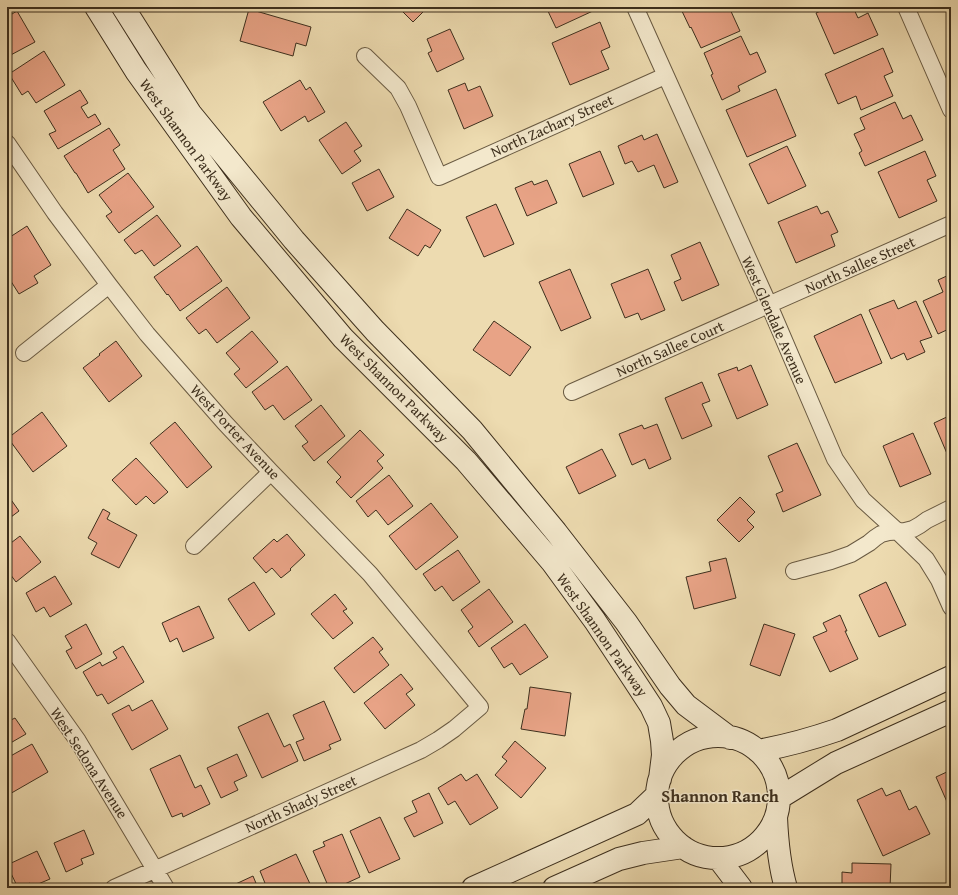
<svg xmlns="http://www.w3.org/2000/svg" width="958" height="895" font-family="'Gentium Book Plus',serif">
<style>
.building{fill:#e8a386;stroke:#3d2f1d}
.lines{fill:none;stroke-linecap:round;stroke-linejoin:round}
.street-casing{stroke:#695a42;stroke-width:18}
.secondary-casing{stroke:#3d2f1d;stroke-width:24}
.street{stroke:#f3e8cc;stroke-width:16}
.secondary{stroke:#f3e8cc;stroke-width:22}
.labels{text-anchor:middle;stroke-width:3;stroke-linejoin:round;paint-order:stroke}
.street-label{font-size:15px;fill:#3d2f1d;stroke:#f3e8cc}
.quarter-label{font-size:17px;font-weight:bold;fill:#3d2f1d;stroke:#f3e8cc}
</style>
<rect width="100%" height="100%" fill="#eddbb0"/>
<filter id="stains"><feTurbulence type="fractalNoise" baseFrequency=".005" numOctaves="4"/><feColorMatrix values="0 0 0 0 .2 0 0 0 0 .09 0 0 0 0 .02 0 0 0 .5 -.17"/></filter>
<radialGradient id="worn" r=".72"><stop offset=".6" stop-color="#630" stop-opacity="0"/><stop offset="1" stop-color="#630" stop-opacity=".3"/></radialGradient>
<path class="building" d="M398,7H428L413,22Z
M546,7H593L595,10L556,28Z
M680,7H729L740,31L701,48L691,27L690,28Z
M829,7H853L858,18L868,13L878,35L834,54L816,13Z
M249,9L311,27L306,46L296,43L293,56L240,41Z
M17,11L35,42L7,57V17Z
M600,22L610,47L601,51L609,69L570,85L552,43Z
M450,29L464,59L437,72L428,53L432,51L427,39Z
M741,36L750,55L757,52L766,72L738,86L740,91L722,100L711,75L713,74L704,53Z
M883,48L893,72L884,76L893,96L861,110L856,96L838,104L825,74Z
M44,51L65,85L36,103L28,91L22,95L9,74Z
M300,80L306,90L310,87L325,112L308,122L305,116L281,131L263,102Z
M465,83L468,91L480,86L493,116L464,129L448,90Z
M776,89L796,136L747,157L726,110Z
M80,90L88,103L81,107L88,118L95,114L101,124L58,149L49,134L56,131L44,111Z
M895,102L903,119L911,115L923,140L865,166L859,153L862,151L854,134L865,129L860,118Z
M346,122L362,146L354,151L361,161L342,174L319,140Z
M109,128L120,145L113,150L125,169L88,193L76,173H75L64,156Z
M657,134L678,182L664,188L654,165L638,172L632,161L625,164L618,146L642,135L644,140Z
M787,146L806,186L768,204L749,164Z
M600,151L614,184L583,197L569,164Z
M925,151L936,176L927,180L937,201L899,218L878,172Z
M379,169L394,197L367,211L352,183Z
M128,173L154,207L119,233L106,216L112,212L99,195Z
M547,180L557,203L527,216L515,188L532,181L534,185Z
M496,204L514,244L484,257L466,217Z
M817,206L821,214L828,211L838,232L831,235L835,246L796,263L778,222Z
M407,209L441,230L430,248L425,245L418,256L389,238Z
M157,215L181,246L154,266L142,250L135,254L124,240Z
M27,226L51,265L34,276L38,283L19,294L7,275V239Z
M700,242L719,285L682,301L674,282L681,279L671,255Z
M197,246L222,281L180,311L168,294L167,295L154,277Z
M570,269L591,318L561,331L539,282Z
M648,269L665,310L641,320L638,313L625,318L611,284Z
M951,274V328L938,334L923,301L943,292L938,280Z
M227,287L250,318L217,343L206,329L199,334L186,318Z
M894,300L898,309L916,301L932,337L920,341L925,352L907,360L904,353L891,359L869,310Z
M861,314L882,363L835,383L814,336Z
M494,321L531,347L510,376L473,350Z
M252,331L278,362L246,388L234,374L240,369L226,353Z
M116,341L142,376L109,402L83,368L100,355L99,354Z
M751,365L768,405L737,419L718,374L737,367L738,371Z
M287,366L312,400L284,420L273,405L265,410L252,392Z
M702,382L710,401L702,404L712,426L682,439L665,398Z
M321,405L345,436L314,461L302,446L308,442L295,426Z
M42,412L67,446L33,472L8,438Z
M951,415V463L934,423Z
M175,422L212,467L187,488L150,443Z
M657,424L671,459L649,469L645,459L632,465L619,434L642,425L644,429Z
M360,430L384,455L377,461L383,468L351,498L336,482L341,477L327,462Z
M913,433L931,474L900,487L883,446Z
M797,443L821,495L783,512L776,494L783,491L768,456Z
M602,449L616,476L579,494L566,467Z
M136,458L168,492L154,504L146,496L136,505L112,480Z
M389,475L413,506L388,525L376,510L368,517L356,501Z
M7,494L19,511L7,520Z
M740,497L755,512L747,520L754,527L739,542L717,520Z
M431,503L458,537L416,570L389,536Z
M103,509L110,513L107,519L137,535L119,568L91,554L97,543L88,538Z
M287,534L305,555L290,569L291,570L281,578L272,568L266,573L253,558L274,539L277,542Z
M20,536L41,562L16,582L7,570V546Z
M458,550L480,582L453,601L442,586L435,591L423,574Z
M726,558L736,598L694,609L686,577L711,571L709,562Z
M55,576L72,604L50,617L44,607L36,612L26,593Z
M254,582L275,614L249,631L228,599Z
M886,582L906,625L879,637L859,595Z
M489,589L513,622L479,647L468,631L473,627L461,610Z
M335,594L347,609L343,611L353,623L333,639L311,614Z
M199,606L214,638L183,652L177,638L170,642L162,623Z
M840,615L847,631H845L858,659L830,672L813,637L827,631L823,623Z
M86,624L102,654L76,669L66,651L72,648L65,636Z
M525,624L548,657L520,675L512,663L504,668L491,648Z
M764,624L795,634L780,676L750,665Z
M373,637L383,649L379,652L389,665L354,693L334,668Z
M123,646L144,682L108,704L102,694L97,696L83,672L100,662L102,666L117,658L113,652Z
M401,674L413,689L406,694L415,705L385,729L364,703Z
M530,687L571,693L565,736L521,729L525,709H527Z
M152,700L168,729L132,750L112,714L129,705L132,711Z
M324,701L341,740L329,745L331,749L304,761L296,742L304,739L293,715Z
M268,713L284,747L290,744L298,761L262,778L238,727Z
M15,718L26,734L7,745V722Z
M515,741L546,768L521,798L495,775L507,761L502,757Z
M32,744L48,772L8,795L7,793V758Z
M237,754L247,776L234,782L238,790L221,798L207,768Z
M180,755L195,788L201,785L210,804L183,817L182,813L172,817L150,769Z
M951,770V811L936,777Z
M461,774L466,781L477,774L498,808L470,825L455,801L448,805L438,788Z
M882,788L886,796L900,790L909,810L916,806L930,834L883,856L857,800Z
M429,793L443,823L414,837L404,818L417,812L412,801Z
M380,817L400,859L369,873L350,831Z
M84,830L94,854L81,859L83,864L66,872L54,843Z
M342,834L360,877L336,888H329L313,851L325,846L323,842Z
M37,851L50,879L31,887L30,883L20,888H18L7,865Z
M296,854L311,886L308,888H276L275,887L272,888H267L260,871Z
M852,863L891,864L890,888H842V872L852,873Z
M253,876L258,888H227Z"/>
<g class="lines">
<defs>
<path id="street" d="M635,7L769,305L835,459L863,500L897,531L926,559L939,580L951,607
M906,7L951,110
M365,56L398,88L408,106L439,177L665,76
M7,143L55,213L109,285L147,334L224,422L271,472L370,574L480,707L454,729L438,740L421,750L114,888
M24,353L109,285
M572,392L951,224
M194,546L271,472
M794,571L831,561L851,554L869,543L875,538L881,534L889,532L905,531L913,529L920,525L927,520L951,508
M7,641L78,741L166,888"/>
<path id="secondary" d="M96,7L136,71L241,217L343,338L466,461L552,562L595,621L634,680L651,706L659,723L662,741L663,755L660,779
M123,7L190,113L294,240L375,331L472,430L556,532L626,622L670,686L686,705L730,738
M657 797a61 61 0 1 1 122 0a61 61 0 1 1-122 0Z
M758,751C785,746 811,739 837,730L951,677
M779,798L836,763L951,711
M776,817C777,841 779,864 786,888
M719,859L741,888
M473,888L637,814L657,795
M554,888L619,859L643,853L683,847"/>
</defs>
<use href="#street" class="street-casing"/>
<use href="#secondary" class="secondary-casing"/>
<use href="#street" class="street"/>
<use href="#secondary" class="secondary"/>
</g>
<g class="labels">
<g class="street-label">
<text transform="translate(552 126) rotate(-24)" y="5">North Zachary Street</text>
<text transform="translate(186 140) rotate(54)" y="5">West Shannon Parkway</text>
<text transform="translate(860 265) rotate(-24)" y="5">North Sallee Street</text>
<text transform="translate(774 320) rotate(66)" y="5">West Glendale Avenue</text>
<text transform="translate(670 349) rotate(-24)" y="5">North Sallee Court</text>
<text transform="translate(394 388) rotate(45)" y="5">West Shannon Parkway</text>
<text transform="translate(235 432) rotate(47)" y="5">West Porter Avenue</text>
<text transform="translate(602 635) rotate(55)" y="5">West Shannon Parkway</text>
<text transform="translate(89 763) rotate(57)" y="5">West Sedona Avenue</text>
<text transform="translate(301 804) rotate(-24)" y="5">North Shady Street</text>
</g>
<g class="quarter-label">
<text x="720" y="802">Shannon Ranch</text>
</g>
</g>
<rect width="958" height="895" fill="none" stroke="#eddbb0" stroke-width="24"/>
<rect x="8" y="8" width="942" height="879" fill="none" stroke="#3d2f1d" stroke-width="2"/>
<rect x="12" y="12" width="934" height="871" fill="none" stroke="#3d2f1d"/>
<rect width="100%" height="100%" filter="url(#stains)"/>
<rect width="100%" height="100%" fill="url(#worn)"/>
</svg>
